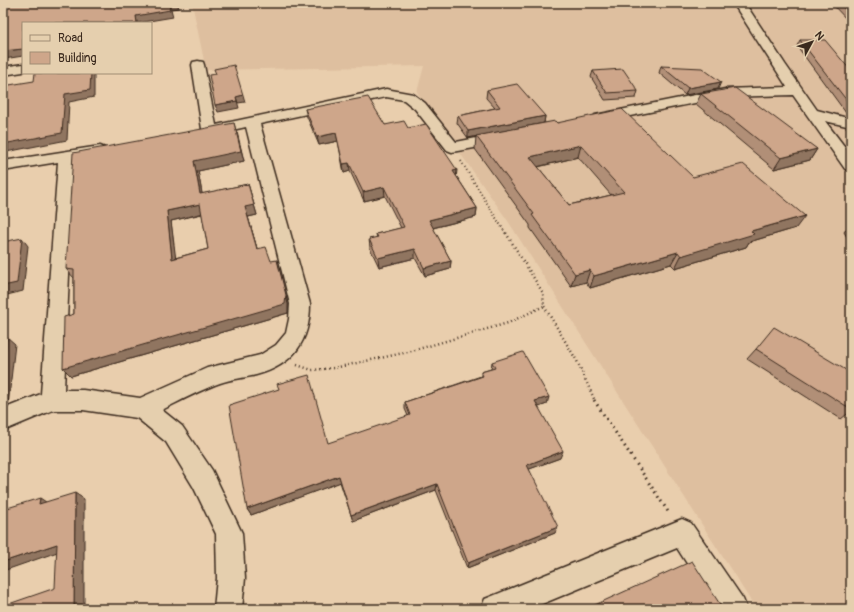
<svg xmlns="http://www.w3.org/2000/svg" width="854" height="612" font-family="Pangolin,sans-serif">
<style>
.built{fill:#debf9f}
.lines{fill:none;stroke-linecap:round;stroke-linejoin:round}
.street-casing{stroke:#3b2a1e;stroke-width:3}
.path-far2{stroke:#3b2a1e;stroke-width:2;stroke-dasharray:1 2.5;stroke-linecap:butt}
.path-far1{stroke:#3b2a1e;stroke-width:2.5;stroke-dasharray:1 3;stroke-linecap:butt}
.path{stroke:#3b2a1e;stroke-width:3;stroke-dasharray:1.5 4;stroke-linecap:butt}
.street{fill:#e5cfae;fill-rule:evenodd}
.wall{fill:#b18f77;stroke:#3b2a1e;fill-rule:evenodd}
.shaded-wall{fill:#907461;stroke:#3b2a1e}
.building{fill:#cea68a;stroke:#3b2a1e;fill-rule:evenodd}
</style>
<rect width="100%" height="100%" fill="#e9cead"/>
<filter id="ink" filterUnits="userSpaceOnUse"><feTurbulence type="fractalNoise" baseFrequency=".025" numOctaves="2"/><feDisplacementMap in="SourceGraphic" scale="8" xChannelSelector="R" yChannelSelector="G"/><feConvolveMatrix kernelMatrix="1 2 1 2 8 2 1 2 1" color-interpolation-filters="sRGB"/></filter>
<g filter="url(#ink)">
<path class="built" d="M192,3H851V609H756L508,221L417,92L424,66L206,70Z"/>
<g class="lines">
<defs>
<path id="street" d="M733,3H745L785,64L817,110L851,119V127L825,121L851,155V171L845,169L793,95L725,97L600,122L595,121L593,118L595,115L725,89L787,87Z
M198,61L203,62L204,65L216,125L386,89L413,94L425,103L456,142L502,133L507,135L510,138L507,141L502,143L452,152L447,150L415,109L404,100L386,97L260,124L310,304C310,342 293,365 256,375C244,378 231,379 220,383C200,390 180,401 162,410L182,426L212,470L242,533L245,578L242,609H214L217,578L216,534L194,488L166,442L137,418L83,410H53L3,431V409L41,394L58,162L3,171V161L100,146L105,148L108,151L105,154L74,160L64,390H83L140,398L207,368L260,355L276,345L286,333L289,319L290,304L246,127L210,135L203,134L201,131L202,129L192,65L193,62Z
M23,64V72L3,75V67Z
M682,519L691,523L743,599L747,609H716L677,548L530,609H481L485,599Z"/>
</defs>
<use href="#street" class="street-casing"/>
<path class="path-far2" d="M461,161L506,234"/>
<path class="path-far1" d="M506,233L543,293L544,306L577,361L595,401
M297,365L312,370L334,368L408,352L508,323L544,306"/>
<path class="path" d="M594,400L669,513"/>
<use href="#street" class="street"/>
</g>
<path class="wall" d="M831,3H851V24Z
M800,40L851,71V113H846L797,46Z
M661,66L718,89L685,95L659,73Z
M593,71L638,91L636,98L605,100L591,77Z
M487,90L545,116L544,123H557L693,177L796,228L749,242L746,247L675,268L671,264L590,288L586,282L571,286L530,228V225L475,149L476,136L468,138L457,123L458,116L495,108L486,98ZM578,157L611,195L569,205L538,167Z
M701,94L817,149L810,160L774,169L696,104Z
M305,109L385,125L408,128L457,177L477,208L476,217L433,228L451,261L450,269L425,276L415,258L379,267L370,248L369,239L377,238L376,234L401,228L385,196L364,201L350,171L344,173L338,141L319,145L307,117Z
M237,132L244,161L198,171L202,194L248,184L257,215L248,217L257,249L279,269L288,304V313L71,376L74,314V278L66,269ZM202,214L208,249L175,258L171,221Z
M851,227V244L844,232L847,228Z
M756,349L851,373V411L841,419L747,359Z
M492,362L547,404L538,407L560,458L529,469L555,533L467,568L436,490L353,521L340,482L251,515L247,509L408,416L405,409V402L481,376V372L491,369Z"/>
<path class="shaded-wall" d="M169,3H177L179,8L171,9L173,17L137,23L136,16Z
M3,26H6L10,33L3,34Z
M23,49V56L4,59L3,57V51Z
M91,73H94V97L69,102L67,140L6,152V155L3,156V144L65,94Z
M721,82L718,89L685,95L688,88Z
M243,95L245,102L238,103L236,97Z
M237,101L239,108L218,112L215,105Z
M545,116L544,123L468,138V131Z
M234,123L244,161L198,171L204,204L200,194L194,161Z
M336,133L338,141L319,145L317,137Z
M581,145L578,157L528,169L530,157Z
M817,149L810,160L774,169L781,158Z
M349,163L350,171L344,173L343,164Z
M457,170L456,179L453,171Z
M248,184L257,215L248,217L260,259L245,207Z
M384,187L385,196L364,201L363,192Z
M200,204L204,213L171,221L177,268L172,259L167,211Z
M477,208L476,217L428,229L429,220Z
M805,216L796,228L749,242L746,247L675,268L681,256L751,231Z
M22,238L28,246L23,291L3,296V286Z
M415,249V258L379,267L378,258Z
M678,252L671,264L590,288L594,276Z
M277,260L288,304V313L71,376L63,368Z
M451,261L450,269L425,276L424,268Z
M590,270L586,282L571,286L575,274Z
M7,337L15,344L8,406L3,407V371Z
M549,397L547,404L533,409L535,401Z
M563,451L560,458L524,471L527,465Z
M339,476L341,482L251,515L247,509Z
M437,484L436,490L353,521L351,515Z
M75,493L84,499V609H74Z
M40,498L49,504H39Z
M558,527L555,533L467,568L468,563Z
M57,544L66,549L3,571V562Z"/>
<path class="building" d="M20,3H169L170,10L136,16L137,23H23V49L3,51V38L6,26H3V5Z
M839,3H851V15Z
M800,40H825L851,71V106Z
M234,65L243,95L236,97L237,101L215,105L209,75L216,74L214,69Z
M661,66L702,68L721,82L688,88Z
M623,69L638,91L607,93L593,71Z
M35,73H91L90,90L65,94L62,133L3,144V86L34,81Z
M517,84L545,116L468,131L458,116L500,107L487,90Z
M735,88L817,149L781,158L701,94Z
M368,97L385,125L404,121L408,128L426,124L457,170L453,171L477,208L429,220L451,261L424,268L415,249L378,258L369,239L378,237L376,234L404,227L384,187L363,192L349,163L343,164L336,133L317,137L305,109Z
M622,109L693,177L743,164L805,216L751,231L754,234L681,256L678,252L594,276L590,270L575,274L532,215L534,214L476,136L555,121L557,123ZM581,145L624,192L569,205L530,157Z
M234,123L241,151L194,161L200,194L248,184L254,205L245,207L257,249L266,247L271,261L277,260L286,295L285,304L63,368L64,317L74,314V270L66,269L73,153ZM200,204L208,249L172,259L167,211Z
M851,227V235L847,228Z
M22,238L17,283L3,286V242Z
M774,327L851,373V409L756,349Z
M7,337L3,371V338Z
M523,352L549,397L535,401L563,451L527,465L558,527L468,563L437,484L351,515L339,476L247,509L229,405L279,389L277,384L309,375L328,443L410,415L405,402L483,376L481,372L495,368L492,362Z
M75,493L74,609H3V606L55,588L57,544L3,562V522L4,509L40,498L39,504Z
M692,561L723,609H586Z"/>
</g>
<rect width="854" height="612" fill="none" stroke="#e5cfae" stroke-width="16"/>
<rect x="8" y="8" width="838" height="596" fill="none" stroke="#3b2a1e" stroke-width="1.5" filter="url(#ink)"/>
<rect x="22" y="22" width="130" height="52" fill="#e5cfae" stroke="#a18d74"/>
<rect x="30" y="35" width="20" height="6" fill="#e5cfae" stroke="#a18d74"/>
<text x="58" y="42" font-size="12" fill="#3b2a1e">Road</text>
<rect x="30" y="52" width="20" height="12" fill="#cea68a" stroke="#a18d74"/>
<text x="58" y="62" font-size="12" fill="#3b2a1e">Building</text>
<g transform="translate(812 42) rotate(50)" stroke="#e5cfae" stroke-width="3" paint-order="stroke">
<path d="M0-3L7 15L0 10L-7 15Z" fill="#3b2a1e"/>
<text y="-6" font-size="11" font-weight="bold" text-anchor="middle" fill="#3b2a1e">N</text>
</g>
</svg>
